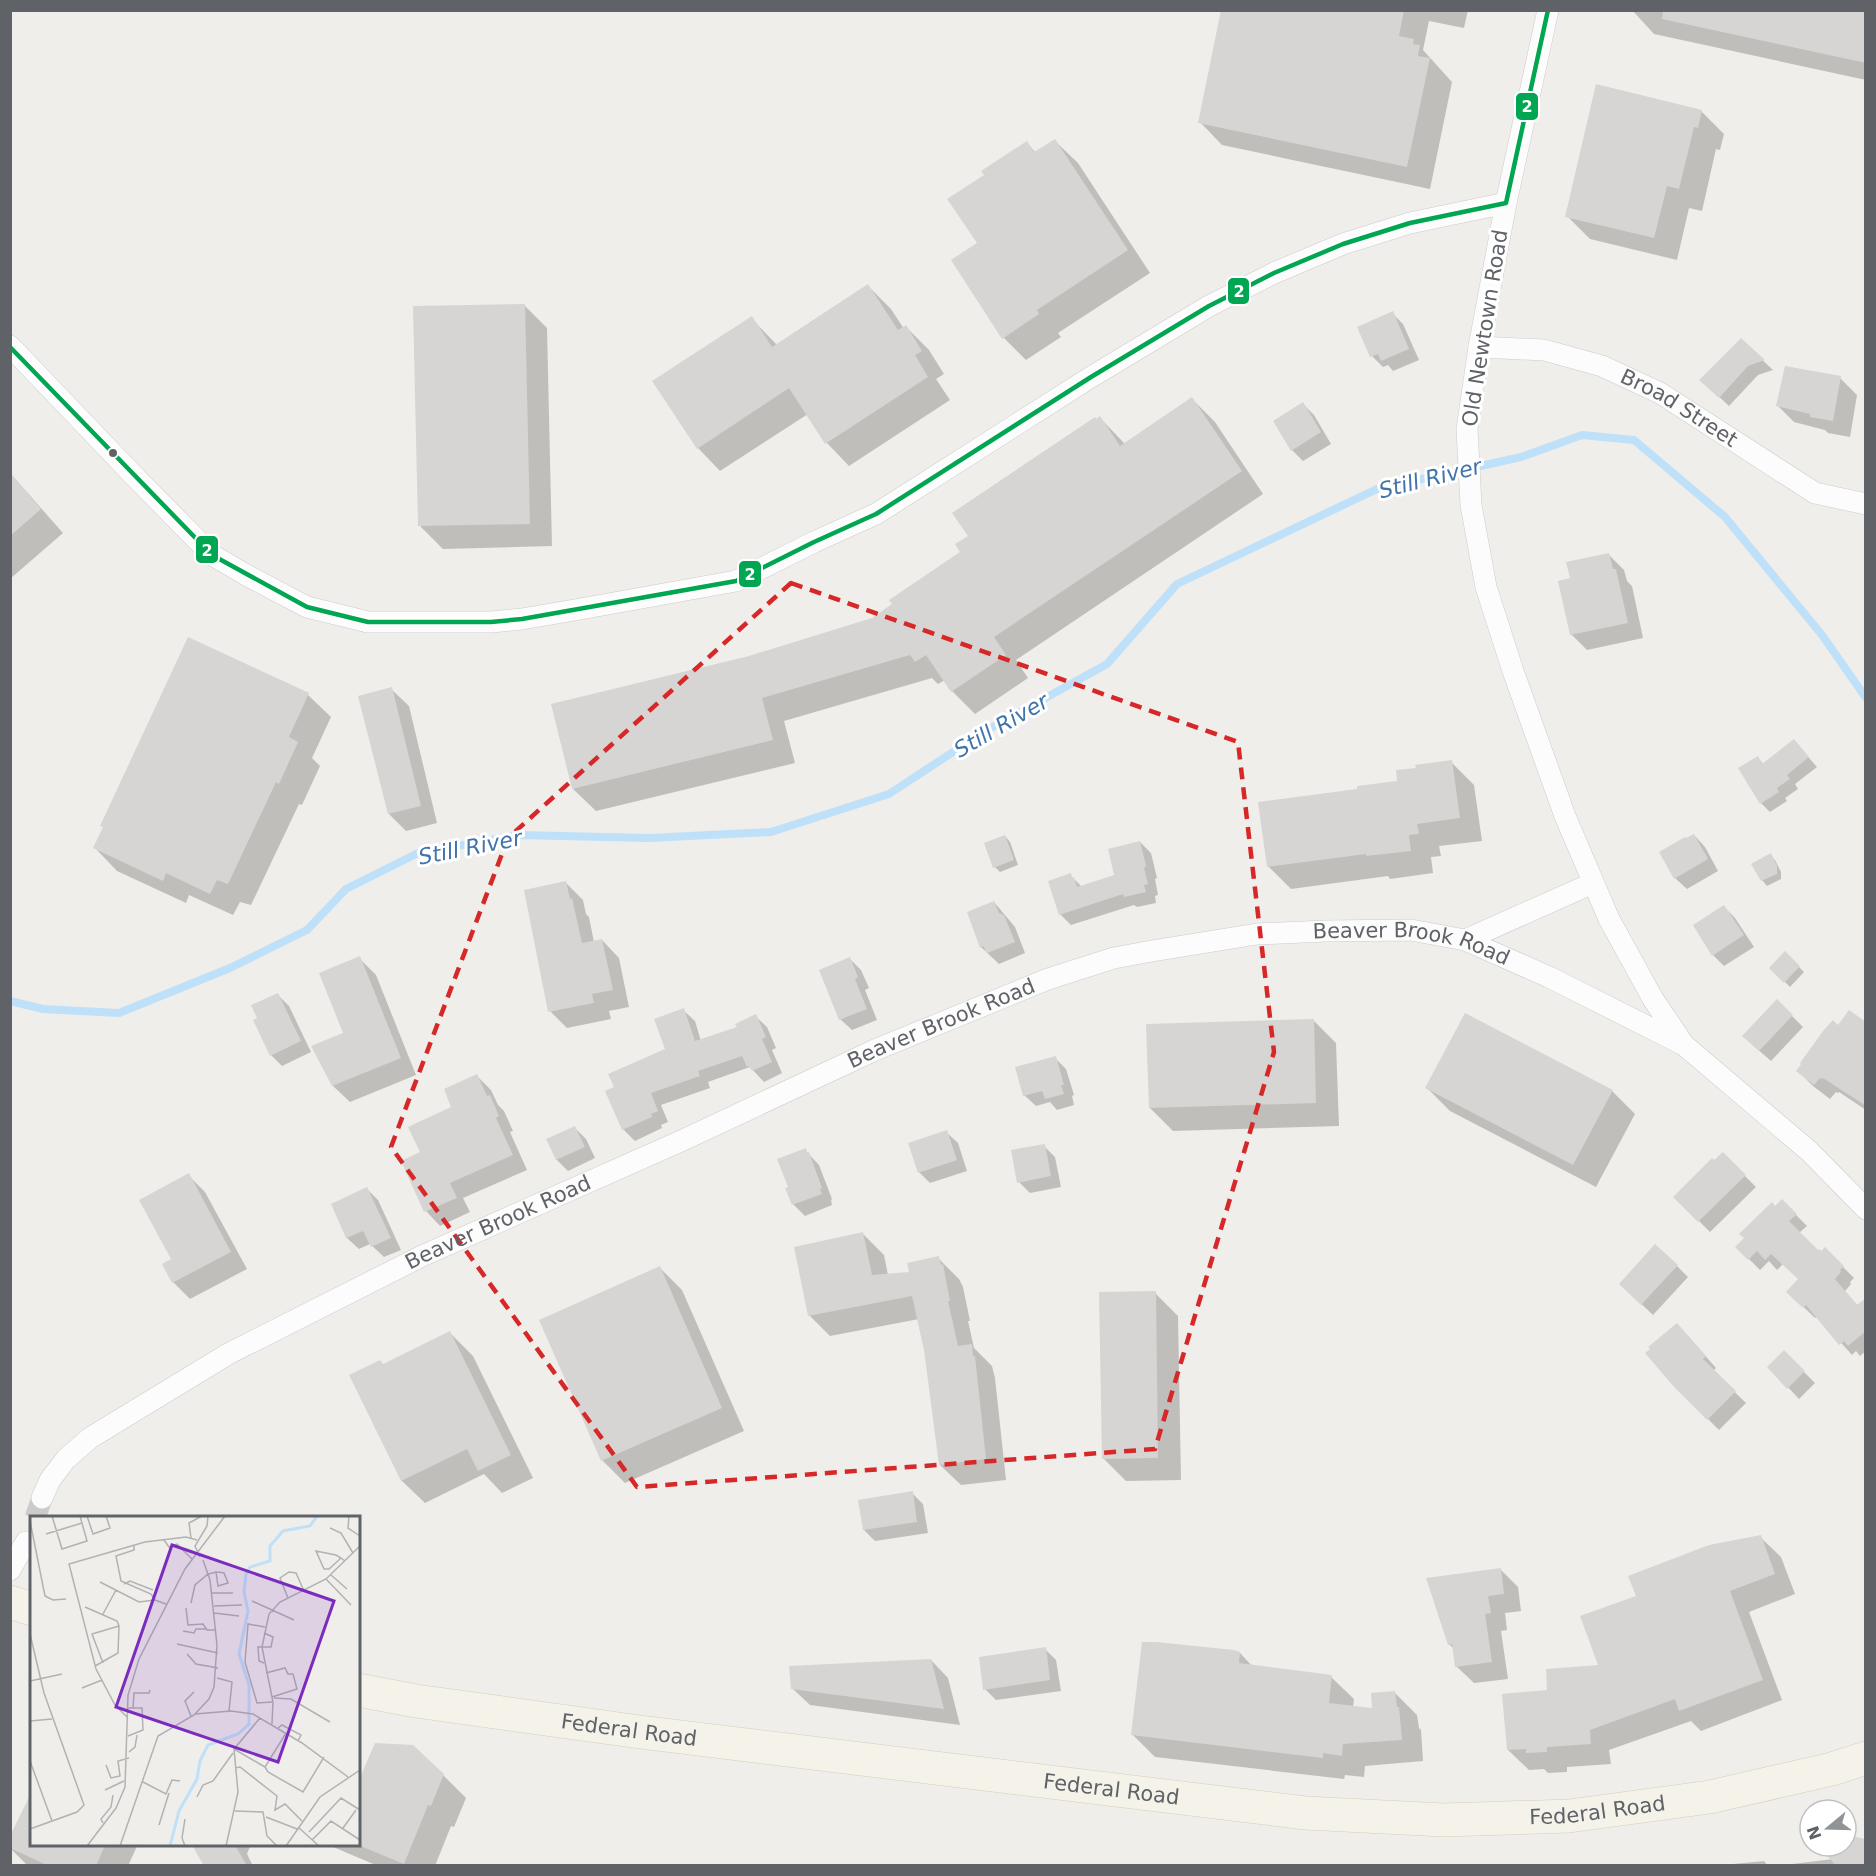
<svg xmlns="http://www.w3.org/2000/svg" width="1876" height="1876" font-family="'DejaVu Sans',sans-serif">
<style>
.shadow{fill:#0003}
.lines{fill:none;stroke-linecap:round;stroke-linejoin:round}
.stream{stroke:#bfe0f9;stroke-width:8}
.building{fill:#d6d5d3}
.minor-tunnel{stroke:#cbcbca;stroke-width:21;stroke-dasharray:21 10;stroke-linecap:butt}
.minor-casing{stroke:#cbcccc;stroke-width:22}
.primary-casing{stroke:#d7ceb8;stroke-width:34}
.minor{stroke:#fdfcfc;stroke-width:21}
.primary{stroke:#f4f2e9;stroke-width:33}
.bus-1-casing{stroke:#fff;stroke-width:9}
.bus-1{stroke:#00a651;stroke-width:4.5}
.marked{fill:none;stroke:#d62828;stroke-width:4.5;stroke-dasharray:12 8;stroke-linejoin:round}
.bus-dot{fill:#5f6368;stroke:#fff;stroke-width:2}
.labels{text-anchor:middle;stroke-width:6;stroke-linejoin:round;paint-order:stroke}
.street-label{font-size:21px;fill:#5f6368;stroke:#fff}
.water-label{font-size:22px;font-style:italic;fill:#4174aa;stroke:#fff}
.inset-river{fill:none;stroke:#bfe0f9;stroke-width:3}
.inset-road{fill:none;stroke:#b1b2b2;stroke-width:1.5}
.view{fill:#7b2cbf;fill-opacity:0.15;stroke:#7b2cbf;stroke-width:3}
.inset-edge{fill:none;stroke:#5f6368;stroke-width:3}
.line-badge{stroke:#fff;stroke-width:2}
.badge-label{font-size:16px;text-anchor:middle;font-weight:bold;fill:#fff}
</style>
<rect width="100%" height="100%" fill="#efeeea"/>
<path class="shadow" d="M1223,10H1468L1464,28L1429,21L1423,50L1452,82L1430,189L1222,145L1200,122Z
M1632,10H1866V80L1654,34Z
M1701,111L1724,134L1720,150L1716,149L1702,211L1689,208L1677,260L1590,239L1567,216Z
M1055,141L1078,163L1150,273L1058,333L1061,337L1026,360L1004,338L979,244L1027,143L1036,153Z
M868,286L891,309L904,329L906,327L929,350L944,374L936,379L950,400L849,466L827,443L808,414L720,471L698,448L751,318L777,345Z
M524,305L547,328L552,546L443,549L420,526Z
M1392,313L1403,324L1419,360L1393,371L1388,365L1383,367L1372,356Z
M1741,340L1773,370L1758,375L1729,406L1711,389Z
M1840,378L1857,395L1850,437L1828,433L1825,430L1794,422L1777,405Z
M1192,399L1215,422L1263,494L1016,660L1028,678L975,714L952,691L945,680L938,684L932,678L784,721L795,763L596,811L573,789L750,657L873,619L962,552L970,536L1096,420L1100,418L1125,444Z
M1303,404L1314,415L1331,444L1303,461L1292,450Z
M10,473L63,533L10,579Z
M1608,554L1624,570L1627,581L1632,586L1643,638L1587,650L1571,634L1572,579Z
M391,689L409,706L437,823L406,831L389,814Z
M308,695L331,717L312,758L320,766L302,805L299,804L251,905L240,902L233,915L189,895L186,903L117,871L95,848L104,828Z
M1794,741L1817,767L1795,784L1798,789L1785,798L1787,801L1770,812L1761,803L1758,758L1764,765Z
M1451,762L1474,785L1482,841L1439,846L1441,856L1431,857L1433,873L1390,879L1388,876L1291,889L1268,866L1359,790L1399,782Z
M1694,835L1705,847L1718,871L1687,889L1675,878Z
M1005,836L1010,842L1018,865L1000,872L995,867Z
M1140,842L1151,853L1157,878L1155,879L1158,895L1155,896L1156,903L1137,907L1134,905L1071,925L1060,914L1070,875L1082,887L1116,876Z
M1770,855L1775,860L1781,872V879L1767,886L1762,880Z
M566,883L583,900L586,914L589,917L594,942L602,940L619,958L629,1007L609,1011L611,1019L567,1028L550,1011Z
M994,902L1015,927L1025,953L999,964L981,947Z
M1724,907L1735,918L1754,947L1724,966L1713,955Z
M1785,953L1804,972L1790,987L1771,968Z
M359,958L376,975L416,1075L350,1102L333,1086L313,1047L345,1034Z
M850,959L861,970L869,988L865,990L877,1020L852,1030L840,1019Z
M278,995L289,1006L311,1052L282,1066L271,1055Z
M1777,1001L1803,1027L1771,1061L1755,1047Z
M683,1010L695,1021L701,1041L739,1028L755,1016L767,1027L776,1048L772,1050L782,1073L764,1082L750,1067L708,1082L710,1088L661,1105L668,1122L661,1125L662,1128L635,1141L623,1129L606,1092L616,1087L667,1050Z
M1313,1020L1336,1043L1339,1126L1173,1131L1150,1108Z
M1866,1043V1110L1839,1092L1838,1093L1836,1092L1830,1099L1813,1086L1798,1071Z
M1055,1058L1066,1069L1074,1095L1072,1096L1074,1105L1057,1110L1050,1102L1036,1106L1024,1095Z
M477,1076L491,1090L498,1105L504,1111L513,1131L510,1132L527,1170L463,1198L470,1212L440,1226L426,1211L403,1161L422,1153Z
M1427,1088L1612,1091L1635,1114L1596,1187L1450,1111Z
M575,1128L586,1139L595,1158L568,1171L557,1160L548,1140Z
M946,1132L958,1143L967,1171L930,1183L919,1172Z
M1044,1146L1055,1157L1061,1187L1030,1193L1019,1182Z
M805,1150L819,1165L832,1199L831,1200L832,1205L805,1216L793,1204Z
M1723,1154L1756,1187L1710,1232L1675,1197Z
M188,1175L205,1192L247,1269L190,1299L173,1282V1259Z
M367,1189L378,1200L401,1250L384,1257L370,1244L359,1249L347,1238L333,1205Z
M1782,1201L1807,1226L1799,1233L1821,1253L1825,1249L1854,1278L1850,1282L1851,1284L1845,1291L1858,1306L1866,1300V1351L1860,1356L1856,1351L1852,1355L1817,1316L1815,1318L1788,1292L1800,1280L1783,1264L1777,1270L1769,1261L1760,1270L1737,1247Z
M863,1234L884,1255L888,1275L911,1273L938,1258L959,1279L963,1287L970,1321H968L974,1348L992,1366L995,1378L1006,1480L961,1485L940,1465L926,1350L919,1319L830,1336L810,1316L796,1248Z
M1677,1266L1688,1277L1653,1315L1632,1295Z
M660,1268L682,1290L744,1431L625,1483L602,1460Z
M1155,1293L1178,1316L1181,1480L1126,1481L1103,1458Z
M450,1333L473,1356L533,1478L502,1493L484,1474L425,1503L402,1481L351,1375L384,1365Z
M1688,1336L1716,1368L1713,1371L1746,1403L1719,1430L1676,1387Z
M1784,1352L1815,1383L1799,1399L1769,1367Z
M912,1493L923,1504L928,1533L875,1541L864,1530Z
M1760,1537L1781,1557L1795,1594L1749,1612L1782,1700L1701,1731L1691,1721L1609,1750L1611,1764L1567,1767V1772L1548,1773L1544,1769L1529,1770L1508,1750L1549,1692L1600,1666L1638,1597Z
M1501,1570L1518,1587L1521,1611L1505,1613L1507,1630L1501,1631L1508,1679L1474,1683L1456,1666L1454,1649L1449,1644Z
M1045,1649L1056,1660L1061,1691L996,1700L985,1689Z
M1240,1653L1253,1667L1331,1677L1354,1699L1353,1707L1374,1709L1395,1693L1417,1715L1419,1728L1421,1730L1423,1761L1365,1766L1364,1777L1345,1775L1344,1779L1155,1757L1133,1735Z
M931,1660L948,1678L960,1725L810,1705L792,1688Z
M443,1775L466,1798L454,1827L451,1826L435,1866H378L326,1844H358Z
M1846,1834L1866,1866H1775L1833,1859L1821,1846H1846Z
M32,1844H138L128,1866H28L10,1848Z
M194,1844H251L247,1854L253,1866H205Z
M1764,1861L1768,1866H1733V1864Z"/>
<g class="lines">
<path class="stream" d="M10,1001L43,1009L119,1013L230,968L307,930L346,889L418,853L518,835L649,838L771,832L889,794L982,733L1107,664L1177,584L1377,489L1521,457L1582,435L1634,440L1725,517L1822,635L1866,698"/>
</g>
<path class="building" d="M1221,10H1404L1399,36L1414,39L1413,44L1420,45L1418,56L1430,58L1407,167L1198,123Z
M1663,10H1866V63L1662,19Z
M1596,84L1702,110L1698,128L1694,127L1679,189L1667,186L1654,238L1565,217Z
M1055,139L1128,250L1037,310L1039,314L1002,339L951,260L977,243L947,199L984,175L981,171L1027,141L1034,152Z
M868,284L898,330L906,325L922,351L915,355L928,377L825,444L789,388L697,449L652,381L752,316L772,347Z
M525,304L530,524L418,526L413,306Z
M1393,311L1409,349L1381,361L1378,354L1370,357L1357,327Z
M1741,338L1765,360L1748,366L1719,398L1699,380Z
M1785,366L1841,376L1833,421L1810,417V414L1776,406Z
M1192,397L1242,471L994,637L1006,655L951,692L926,655L915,662L910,655L762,698L773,740L572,789L551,704L749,656L872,618L892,604L889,600L960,552L955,544L968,536L952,513L1095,417L1096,419L1100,416L1120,446Z
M1303,402L1321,432L1291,451L1273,421Z
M10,473L41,509L10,536Z
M1609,553L1613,569H1616L1628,623L1570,635L1558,581L1570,578L1566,562Z
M188,637L309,693L289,737L298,742L279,784L276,782L228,884L217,880L210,894L166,873L163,881L93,848L103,827L100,826Z
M392,687L421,806L388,814L358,696Z
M1794,739L1809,757L1787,775L1790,779L1777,788L1779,792L1760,804L1738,768L1758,756L1762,764Z
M1452,760L1460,818L1417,824L1419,834L1409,835L1411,851L1366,856V854L1267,867L1258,802L1357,789V786L1397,781L1396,770L1416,768L1415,765Z
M1694,834L1708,859L1674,879L1659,852L1685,837L1686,838Z
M1005,835L1014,860L993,868L984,843Z
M1140,841L1146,866L1144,868L1148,884L1144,885L1146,892L1124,897L1123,894L1059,915L1048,881L1071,873L1072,878L1074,877L1077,887L1114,875L1108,849Z
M1771,853L1777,866V874L1761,881L1751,864Z
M566,881L570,899L572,898L582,943L602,939L613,990L592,994L594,1003L548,1012L524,890Z
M994,901L999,913L1004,915L1015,942L987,953L983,946L980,948L967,912Z
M1724,905L1744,935L1712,956L1693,925Z
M1785,951L1800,966L1784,983L1769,968Z
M360,956L401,1058L332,1086L311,1046L343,1033L319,973Z
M850,957L858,977L855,979L867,1009L839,1020L819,970Z
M278,993L301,1041L270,1056L253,1020L257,1018L251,1005Z
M1777,999L1793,1015L1759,1051L1742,1036Z
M684,1008L695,1041L737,1027L735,1024L756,1014L766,1037L762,1039L772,1062L752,1071L749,1066L747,1067L742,1056L698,1071L700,1076L651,1093L658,1111L651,1114L652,1117L622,1130L605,1091L614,1087L608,1074L665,1049L654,1019Z
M1849,1010L1866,1022V1106L1823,1078L1821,1079L1820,1078L1814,1085L1796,1071L1801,1064L1800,1063L1823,1031L1833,1020L1838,1025Z
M1465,1013L1613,1090L1573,1165L1425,1088Z
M1314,1019L1316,1103L1149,1108L1146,1024Z
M1056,1056L1064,1085H1061L1064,1094L1045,1099L1042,1091L1023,1096L1015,1067Z
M477,1074L487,1096L490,1095L499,1116L496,1118L513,1155L450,1183L457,1198L424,1212L401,1161L420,1152L408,1127L451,1107L444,1089Z
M575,1126L585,1147L556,1160L546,1139Z
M947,1130L957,1160L918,1173L908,1143Z
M1045,1144L1051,1176L1017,1183L1011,1150Z
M806,1148L807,1153L809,1152L822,1188L820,1189L822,1194L792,1205L785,1188L788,1187L777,1159Z
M1723,1152L1746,1175L1698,1222L1673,1197L1712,1158L1714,1160Z
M189,1173L231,1252L172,1283L162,1264L171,1259L139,1200Z
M367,1187L391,1238L371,1247L363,1231L346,1238L331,1204Z
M1782,1199L1797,1214L1789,1221L1818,1250L1819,1249L1821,1251L1825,1247L1844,1266L1840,1270L1841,1272L1835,1279L1857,1305L1866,1298V1331L1848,1346L1844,1341L1839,1345L1806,1305L1803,1308L1786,1292L1798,1279L1771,1254L1765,1260L1757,1251L1748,1260L1735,1247L1744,1238L1739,1234L1772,1202L1775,1206Z
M863,1232L872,1275L909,1272L907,1263L939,1256L941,1265L943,1264L950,1301H948L958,1346L972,1344L973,1356H975L986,1459L939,1465L924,1350L912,1296L808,1316L794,1247Z
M1655,1244L1678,1265L1641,1305L1619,1284Z
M660,1266L722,1408L601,1461L539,1320Z
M1156,1291L1158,1458L1102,1459L1099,1292Z
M1677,1323L1706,1356L1703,1359L1736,1391L1707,1420L1675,1388L1645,1353L1650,1349L1648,1347Z
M450,1331L511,1455L478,1471L467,1449L401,1481L349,1375L380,1360L383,1364Z
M1784,1350L1805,1371L1787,1389L1767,1367Z
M913,1491L917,1522L863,1530L858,1500Z
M1761,1535L1775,1574L1730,1591L1763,1680L1679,1711L1675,1699L1590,1730L1591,1744L1547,1747V1752L1526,1753V1749L1507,1750L1502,1694L1547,1690L1546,1669L1598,1665L1580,1616L1636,1596L1628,1576L1709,1545Z
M1501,1568L1504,1594L1488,1596L1491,1613L1485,1614L1492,1662L1455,1667L1452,1644L1448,1645L1426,1578Z
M1142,1642H1156L1234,1650L1240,1652L1239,1663L1332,1675L1329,1703L1372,1708L1371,1693L1395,1691L1397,1707H1399L1402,1740L1343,1744L1342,1756L1323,1753V1758L1131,1735Z
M1046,1647L1050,1680L983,1690L979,1657Z
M931,1659L944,1709L791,1689L789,1666Z
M375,1743L413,1745L444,1774L431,1806L428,1805L404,1864L358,1845V1782Z
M32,1791V1845H105L96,1866H49L10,1848V1836Z
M1846,1835L1866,1839V1866H1836L1819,1846H1846Z
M192,1845H235L247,1866H204Z"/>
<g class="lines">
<path class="minor-tunnel" d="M35,1518L42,1498"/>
<defs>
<g id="minor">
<path d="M1548,10L1506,203L1479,347L1467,429L1471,505L1486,587L1513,671L1565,816L1609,919L1653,999L1684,1045"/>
<path d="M10,346L137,479L212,555L248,576L307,607L368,622H491L522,619L586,608L736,581L814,542L876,514L1091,377L1209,306L1274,273L1343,244L1410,223L1506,203"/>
<path id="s1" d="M1479,347L1544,350L1602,366L1660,393L1815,493L1866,504"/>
<path d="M1465,940L1593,883"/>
<path id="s2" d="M42,1498L50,1480L66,1459L90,1438L228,1354L422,1256L681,1141L875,1050L1048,979L1114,958L1152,951L1257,934L1326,931L1411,930L1465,940L1549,977L1684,1045L1809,1151L1866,1209"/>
<path d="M10,1570L26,1542"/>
</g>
<g id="primary">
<path d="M10,1602L32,1609"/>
<path id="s3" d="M358,1690L416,1701L640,1732L1305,1813L1444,1820L1569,1816L1710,1797L1832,1769L1866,1758"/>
</g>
</defs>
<use href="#minor" class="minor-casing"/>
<use href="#primary" class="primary-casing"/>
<use href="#minor" class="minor"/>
<use href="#primary" class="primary"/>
<defs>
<path id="bus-1" d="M1506,203L1548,10
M10,347L212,555L307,607L368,622H491L522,619L736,581L814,542L876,514L1091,377L1209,306L1274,273L1343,244L1410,223L1506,203"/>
</defs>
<use href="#bus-1" class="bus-1-casing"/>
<use href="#bus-1" class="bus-1"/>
</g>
<path class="marked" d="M791,583L1238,742L1274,1052L1155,1449L637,1487L391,1147L508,838Z"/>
<circle class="bus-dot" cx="113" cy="453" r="5"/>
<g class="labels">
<g class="street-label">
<text transform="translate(1485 328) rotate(-81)" y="7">Old Newtown Road</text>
<text dy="7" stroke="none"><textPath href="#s1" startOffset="213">Broad Street</textPath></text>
<text dy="7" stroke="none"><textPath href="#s2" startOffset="1512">Beaver Brook Road</textPath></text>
<text dy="7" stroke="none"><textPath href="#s2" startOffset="1026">Beaver Brook Road</textPath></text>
<text dy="7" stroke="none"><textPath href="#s2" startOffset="540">Beaver Brook Road</textPath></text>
<text dy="7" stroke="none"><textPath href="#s3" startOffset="274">Federal Road</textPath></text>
<text dy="7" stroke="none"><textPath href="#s3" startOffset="760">Federal Road</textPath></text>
<text dy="7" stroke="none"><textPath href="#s3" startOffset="1248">Federal Road</textPath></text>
</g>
<g class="water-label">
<text transform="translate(1430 478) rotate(-14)" y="8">Still River</text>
<text transform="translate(1001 725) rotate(-30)" y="8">Still River</text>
<text transform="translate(470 847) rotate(-11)" y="8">Still River</text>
</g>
</g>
<g transform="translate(30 1516)">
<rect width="330" height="330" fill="#efeeea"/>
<path class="inset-river" d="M140,330L149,295L167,263L170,245L178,229L208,218L219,208V169L209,138L218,95L214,76L216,58L220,51L240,45V30L253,15L280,10L287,0"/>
<path class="inset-road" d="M22,0L32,33L57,25L50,0M57,0L63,18L80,12L76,0M319,0L318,12L330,20M0,5L15,80L23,84L36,83M300,12L311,17L323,37M16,18L52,7M161,22L159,7L172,0M134,24L139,31L147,28L162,43M104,29V34L86,40L91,65L121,78L125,84M170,41L165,30L177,10L178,0M311,42L299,53H294L286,35L306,39L311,42L315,45M301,59L317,73M296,63L321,89M70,66L109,86L125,84L136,88M94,68L100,65L123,74M182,77H203M258,82L250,62L259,56L266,57L274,75M222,85L264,104M161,87L165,69L178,58H179L186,56H188L194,57L198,67L188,70L186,56M184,90L212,89M55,91L87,105L89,110L88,137L65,150M156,92L158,109L173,108L177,114H186M184,97L209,100M73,98L86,74M235,111L218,108L215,146L227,187L242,186M153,115L164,117L166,113H176M0,118L14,177L54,289L47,296L0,313M147,128L188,137M157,138L166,148L188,152M73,147L62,118L89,110M234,147L229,145L228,131H241L243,121L234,117M236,157L255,152L258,158H263L267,173L242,181M187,162L202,166L199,195M0,165L32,158M52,172L72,164M244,182L261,183L300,206M97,192H112L113,214L98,220M103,192L104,177H119L120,174M165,198L201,195L223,198L272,227L318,261M161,200L155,185L164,176M97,201L85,189L66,153L39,48L115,26L156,21L167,24M0,205L22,203M242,208L243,186L232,131L239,98L250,86L296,63L330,30M248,212L252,209L271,219L268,225M256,217L235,251L238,256L273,276L294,241M204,233L235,251M99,236L105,231L107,219M0,245L22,305M76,249L81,262L90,260L88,245L99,242M205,252L210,251L247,280L245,294L255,288L272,305M113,266L136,278L142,264L150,265M75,274L94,265M167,281L173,269L183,265L203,237M205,295L233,296L237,320L247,330M236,301L267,313M155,303L152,322L155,330M73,307L71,303L81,291L83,279M129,309L139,277M268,311L289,330M313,312L326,294M279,316L311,282L330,294M282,324L301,305L330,324M57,330L86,292L95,271L98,179L109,143L155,53L195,0M90,330L128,220L164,199L179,183L184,171L187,129L180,64L173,44M196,330L208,276L204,233L230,202M256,330L290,281L330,254"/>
<path class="view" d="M142,29L304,85L248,246L86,191Z"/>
<rect width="330" height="330" class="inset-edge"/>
</g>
<g class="line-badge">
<rect x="1515" y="92" width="24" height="29" rx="6" fill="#00a651"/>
<rect x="1227" y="277" width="23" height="28" rx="6" fill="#00a651"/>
<rect x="195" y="535" width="24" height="29" rx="6" fill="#00a651"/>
<rect x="738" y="560" width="24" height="28" rx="6" fill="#00a651"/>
</g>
<g class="badge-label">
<text x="1527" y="112">2</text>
<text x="1239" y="297">2</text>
<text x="207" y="556">2</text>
<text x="750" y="580">2</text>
</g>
<rect width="1876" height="1876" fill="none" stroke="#5f6368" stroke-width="24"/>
<g transform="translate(1828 1828) rotate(251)"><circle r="28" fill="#ffffff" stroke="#bfc1c3" stroke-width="1.5"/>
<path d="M0-4.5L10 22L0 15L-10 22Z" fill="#919496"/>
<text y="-9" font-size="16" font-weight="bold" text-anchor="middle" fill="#5f6368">N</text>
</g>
</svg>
